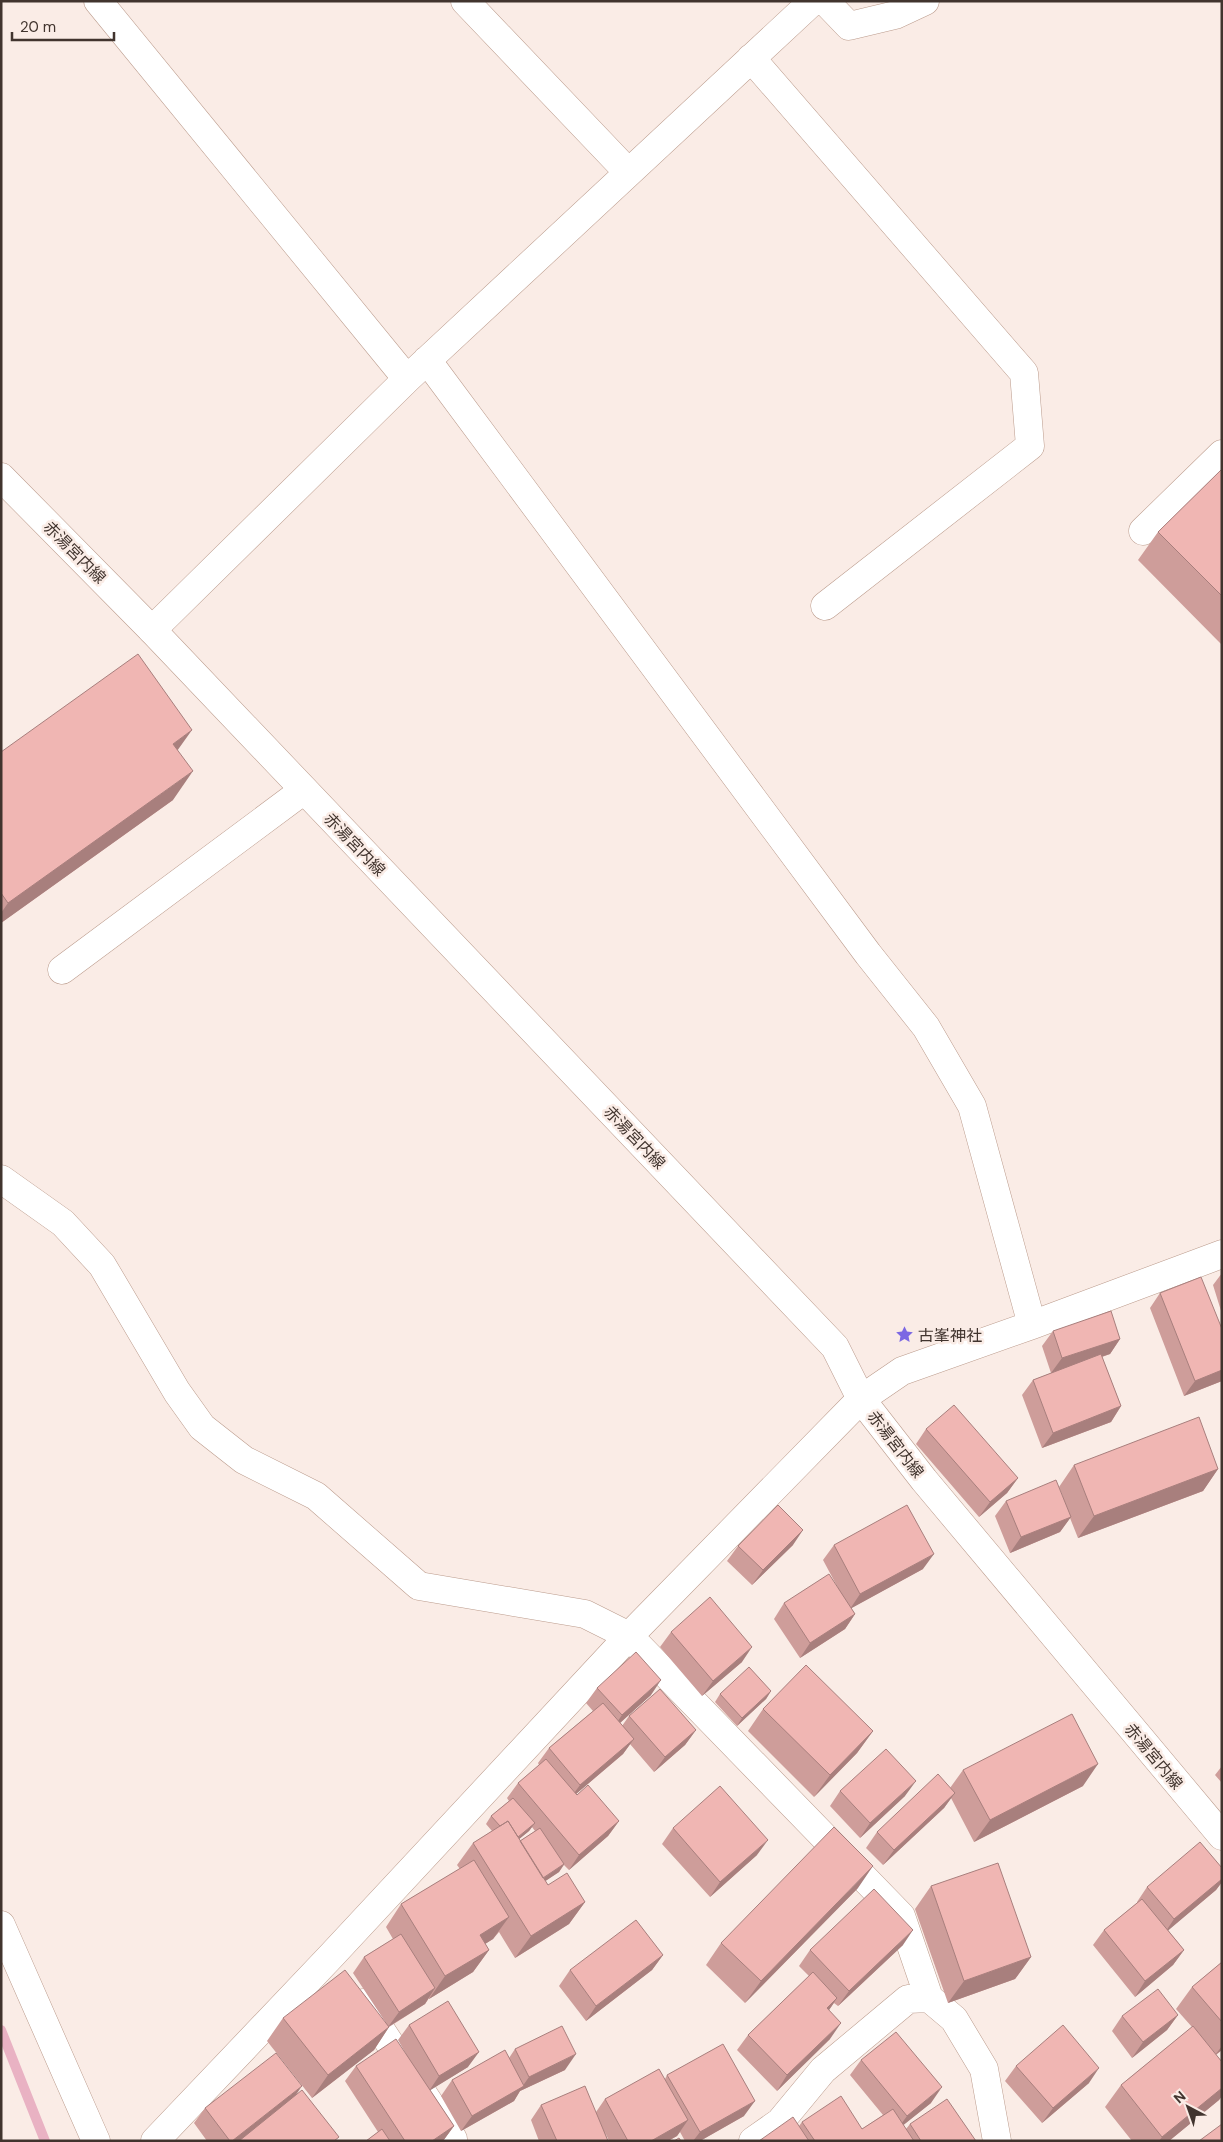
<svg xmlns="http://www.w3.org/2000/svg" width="1223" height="2142" font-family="'DM Sans','Noto Sans JP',sans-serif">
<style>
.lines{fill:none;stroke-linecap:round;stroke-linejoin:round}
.stream{stroke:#e9b2c3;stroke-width:10}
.minor-casing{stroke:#bb9b8c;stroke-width:29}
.major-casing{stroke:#bb9b8c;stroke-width:29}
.minor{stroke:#fff;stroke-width:28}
.major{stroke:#fff;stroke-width:28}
.wall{fill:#ce9d9a;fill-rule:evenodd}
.shaded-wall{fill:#a87f7d}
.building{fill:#f0b6b3;stroke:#a87f7d}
.labels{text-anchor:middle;stroke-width:5;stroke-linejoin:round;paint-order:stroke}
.street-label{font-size:16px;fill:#41342e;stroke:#faece6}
.poi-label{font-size:16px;fill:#41342e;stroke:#faece6;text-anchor:start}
</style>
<rect width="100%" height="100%" fill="#faece6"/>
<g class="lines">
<path class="stream" d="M1,2030L45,2141"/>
<defs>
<path id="minor" d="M98,1L407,379
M465,1L628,172
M825,1L849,26L895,15L925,1
M751,58L1024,373L1030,446L825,606
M427,360L868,954L926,1027L972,1106L1032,1325
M1143,531L1222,454
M152,630L407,379L813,1
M62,970L304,790
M1,1179L63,1223L102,1265L177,1392L202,1427L244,1460L316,1496L419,1586L585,1614L629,1636L901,1916L929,1998
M1,1925L96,2141
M363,2003L453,2139
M155,2141L332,1955L629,1636L861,1399L902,1371L1032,1325L1222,1254
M753,2141L780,2122L823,2070L908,1999L929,1998L954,2019L984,2069L997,2141"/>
<path id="major" d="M1,477L152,630L835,1347L861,1399L924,1480L1222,1836"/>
</defs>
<use href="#minor" class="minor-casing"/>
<use href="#major" class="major-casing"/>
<use href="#minor" class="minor"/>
<use href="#major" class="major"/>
</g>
<path class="wall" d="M1222,469V645L1138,560L1158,532Z
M1,752L173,800L1,923Z
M1222,1273V1314L1213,1285Z
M1160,1293L1222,1329V1381L1184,1396L1150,1308Z
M1053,1331L1120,1339L1110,1354L1102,1357L1121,1406L1111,1422L1042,1448L1022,1395L1033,1380L1051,1373L1042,1346Z
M926,1429L1018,1478L1007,1493L979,1517L916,1444Z
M1074,1465L1218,1469L1203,1491L1078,1538L1070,1518L1060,1532L1010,1553L995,1516L1006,1501L1063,1497L1059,1487Z
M793,1545L752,1585L727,1561L738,1546Z
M834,1545L923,1569L851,1608L855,1614L845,1629L800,1658L774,1619L784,1603L838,1588L823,1560Z
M671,1632L742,1662L702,1696L660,1647Z
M597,1688L651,1695L620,1723L622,1726L629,1716L696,1730L685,1745L654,1772L630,1744L623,1754L576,1794L619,1821L608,1836L569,1870L564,1865L559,1872L545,1881L548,1885L585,1902L569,1924L515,1958L499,1932L493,1939L485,1944L489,1950L473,1972L429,1999V1998L425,2004L389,2027L374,2050L312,2098L267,2041L283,2018L386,2023L353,1973L364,1957L393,1939L386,1927L401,1904L460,1869L457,1865L473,1843L492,1831L486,1824L491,1816L509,1801L507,1798L518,1783L539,1765L538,1763L549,1748L593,1711L586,1703ZM532,1827L535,1831L520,1841L519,1839L529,1831Z
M771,1691L766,1699L737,1726L715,1702L720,1694Z
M763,1709L873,1731L857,1753L814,1797L748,1731Z
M1222,1766V1783L1215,1775Z
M963,1770L1083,1786L974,1842L951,1798L944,1808L883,1865L866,1848L877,1832L950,1788Z
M840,1791L905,1796L860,1838L830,1806Z
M673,1828L757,1855L710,1897L662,1844Z
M1222,1868V1882L1216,1890L1168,1930L1184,1950L1173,1965L1135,1997L1093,1945L1104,1930L1137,1903V1902L1147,1887Z
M931,1886L1031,1957L1015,1979L948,2003L915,1909Z
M858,1888L745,2003L706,1965L721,1943Z
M903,1945L838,2006L834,2003L829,2010L830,2039L777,2091L737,2050L748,2035L809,1976L799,1966L810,1950Z
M663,1955L652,1970L586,2021L559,1986L570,1970Z
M1222,1962V2050L1216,2055L1222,2062V2096L1219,2100L1169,2141H1132L1105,2107L1121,2085L1192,2027L1176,2009L1192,1987Z
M1178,2015L1167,2030L1132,2058L1112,2031L1122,2016Z
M409,2025L468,2067L430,2090L454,2126L443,2141H366L378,2132L345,2081L356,2066L406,2054L398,2040Z
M515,2049L565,2070L520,2091L514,2101L461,2131L441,2096L452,2080L509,2058Z
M861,2060L931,2103L903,2125L906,2129L910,2124L976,2141H759L799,2126L802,2122L862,2129L883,2115L850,2075Z
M1016,2066L1089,2083L1042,2123L1005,2081Z
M667,2075L744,2116L700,2141H685L680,2132L677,2136L668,2141H609L605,2132L608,2141H539L531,2120L541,2105L596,2112L605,2099L665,2079Z
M296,2095L336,2141H207L194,2123L205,2108Z"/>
<path class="shaded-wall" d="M192,730L172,758L173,744Z
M193,771L173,800L1,923V913L8,903Z
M1120,1339L1110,1354L1051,1373L1062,1358Z
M1222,1370V1381L1184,1396L1195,1381Z
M1121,1406L1111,1422L1042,1448L1053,1433Z
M1218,1469L1203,1491L1078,1538L1094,1516Z
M1018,1478L1007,1493L979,1517L990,1502Z
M1071,1517L1060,1532L1010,1553L1021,1537Z
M803,1530L793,1545L752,1585L763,1570Z
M934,1554L923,1569L850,1609L860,1594Z
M855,1614L845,1629L800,1658L810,1643Z
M752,1647L742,1662L702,1696L713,1681Z
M661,1680L651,1695L611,1731L622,1715Z
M771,1691L766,1699L737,1726L742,1718Z
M696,1730L685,1745L654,1772L665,1757Z
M873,1731L857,1753L814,1797L830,1775Z
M634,1739L623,1754L569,1800L580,1785Z
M1098,1764L1083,1786L974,1842L990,1820Z
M916,1781L905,1796L860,1838L870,1823Z
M955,1793L944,1808L883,1865L894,1850Z
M619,1821L608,1836L569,1870L579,1855Z
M535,1823L529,1831L507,1849L513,1842Z
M768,1840L757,1855L710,1897L720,1882Z
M564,1864L559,1872L535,1888L541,1880Z
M873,1866L858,1888L745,2003L761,1981Z
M1222,1879V1882L1216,1890L1164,1934L1174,1919Z
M585,1902L569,1924L515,1958L531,1936Z
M509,1917L493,1939L464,1957L480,1935Z
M913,1930L903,1945L838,2006L849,1991Z
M489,1950L473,1972L429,1999L445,1976Z
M1184,1950L1173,1965L1135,1997L1145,1981Z
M663,1955L652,1970L586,2021L596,2006Z
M1031,1957L1015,1979L948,2003L964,1981Z
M435,1988L425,2004L388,2027L399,2012Z
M837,1998L827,2013V2008Z
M1178,2015L1167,2030L1132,2058L1143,2042Z
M841,2023L830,2039L777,2091L787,2075Z
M389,2027L374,2050L312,2098L328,2075Z
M1222,2046V2050L1215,2055Z
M479,2052L468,2067L429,2091L439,2076Z
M576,2054L565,2070L520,2091L514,2101L461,2131L472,2116L522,2087L529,2077Z
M1099,2068L1089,2083L1042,2123L1053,2108Z
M302,2086L291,2102L241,2141H232Z
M942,2087L931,2103L896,2131L907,2116Z
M1222,2088V2096L1219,2100L1169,2141H1159L1162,2137Z
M755,2101L744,2116L700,2141H693L700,2132Z
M688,2120L677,2136L668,2141H651Z
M454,2126L443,2141H432Z"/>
<path class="building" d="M1222,469V596L1158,532Z
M138,654L192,730L173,744L193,771L8,903L1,893V752Z
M1201,1277L1222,1329V1370L1195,1381L1160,1293Z
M1111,1311L1120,1339L1062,1358L1053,1331Z
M1101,1354L1121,1406L1053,1433L1033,1380Z
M954,1405L1018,1478L990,1502L926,1429Z
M1199,1417L1218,1469L1094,1516L1074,1465Z
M1056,1480L1071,1517L1021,1537L1006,1501Z
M778,1505L803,1530L763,1570L738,1546Z
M907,1505L934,1554L860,1594L834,1545Z
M829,1574L855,1614L810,1643L784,1603Z
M710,1597L752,1647L713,1681L671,1632Z
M636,1652L661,1680L622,1715L597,1688Z
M806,1665L873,1731L830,1775L763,1709Z
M749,1667L771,1691L742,1718L720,1694Z
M660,1689L696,1730L665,1757L629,1716Z
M603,1703L634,1739L580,1785L549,1748Z
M1072,1714L1098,1764L990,1820L963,1770Z
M886,1749L916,1781L870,1823L840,1791Z
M546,1759L577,1795L588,1785L619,1821L579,1855L518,1783Z
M938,1774L955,1793L894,1850L877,1832Z
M720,1786L768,1840L720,1882L673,1828Z
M513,1798L535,1823L518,1837L508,1821L500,1826L491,1816Z
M508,1821L548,1885L567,1873L585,1902L531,1936L473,1843Z
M834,1827L873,1866L761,1981L721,1943Z
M540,1828L564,1864L543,1878L520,1841Z
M1200,1842L1222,1868V1879L1174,1919L1147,1887Z
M474,1860L509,1917L480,1935L489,1950L445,1976L401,1904Z
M998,1863L1031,1957L964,1981L931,1886Z
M874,1889L913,1930L849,1991L810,1950Z
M1142,1899L1184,1950L1145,1981L1104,1930Z
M636,1920L663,1955L596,2006L570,1970Z
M401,1934L435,1988L399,2012L364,1957Z
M1222,1962V2022L1192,1987Z
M345,1970L389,2027L328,2075L283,2018Z
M813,1972L837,1998L827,2008L841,2023L787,2075L748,2035Z
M1158,1989L1178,2015L1143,2042L1122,2016Z
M448,2001L479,2052L439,2076L409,2025Z
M1063,2025L1099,2068L1053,2108L1016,2066Z
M562,2026L576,2054L529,2077L515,2049Z
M1193,2026L1222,2062V2088L1162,2137L1121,2085Z
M896,2032L942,2087L907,2116L861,2060Z
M396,2039L454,2126L432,2141H405L356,2066Z
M723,2044L755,2101L700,2132L667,2075Z
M505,2050L524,2086L472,2116L452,2080Z
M276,2053L302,2086L232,2141H230L205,2108Z
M659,2069L688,2120L651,2141H628L605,2099Z
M585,2086L608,2141H557L541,2105Z
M302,2090L339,2137L334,2141H239Z
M841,2096L862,2129L893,2109L914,2141H815L802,2122Z
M947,2099L976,2141H921L910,2124Z
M793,2117L809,2141H759Z
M1222,2124V2141H1199Z
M382,2129L390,2141H366Z
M679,2138L681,2141H674Z"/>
<defs>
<symbol id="sight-bare" viewBox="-9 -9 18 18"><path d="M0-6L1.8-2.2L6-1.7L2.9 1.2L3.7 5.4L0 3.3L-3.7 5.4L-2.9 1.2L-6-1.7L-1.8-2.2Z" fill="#7c68e3" stroke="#faece6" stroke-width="2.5" paint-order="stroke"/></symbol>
</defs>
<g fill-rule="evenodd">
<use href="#sight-bare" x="892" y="1322" width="25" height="25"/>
</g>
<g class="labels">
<g class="street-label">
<text transform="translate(75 552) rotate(45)" y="6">赤湯宮内線</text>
<text transform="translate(355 844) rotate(46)" y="6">赤湯宮内線</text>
<text transform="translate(635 1137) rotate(46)" y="6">赤湯宮内線</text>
<text transform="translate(896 1444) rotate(52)" y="6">赤湯宮内線</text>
<text transform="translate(1154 1756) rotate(50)" y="6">赤湯宮内線</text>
</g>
<g class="poi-label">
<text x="918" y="1341">古峯神社</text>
</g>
</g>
<rect width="1223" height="2142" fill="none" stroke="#41342e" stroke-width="5"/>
<g transform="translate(1188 2107) rotate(319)" stroke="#faece6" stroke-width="4" paint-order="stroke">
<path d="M0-4L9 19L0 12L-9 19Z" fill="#41342e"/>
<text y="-8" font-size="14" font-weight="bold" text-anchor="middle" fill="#41342e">N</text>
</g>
<path d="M12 32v8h102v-8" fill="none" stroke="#41342e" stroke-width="2.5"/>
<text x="20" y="32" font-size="15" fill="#41342e" stroke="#faece6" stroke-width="4" paint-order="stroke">20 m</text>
</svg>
